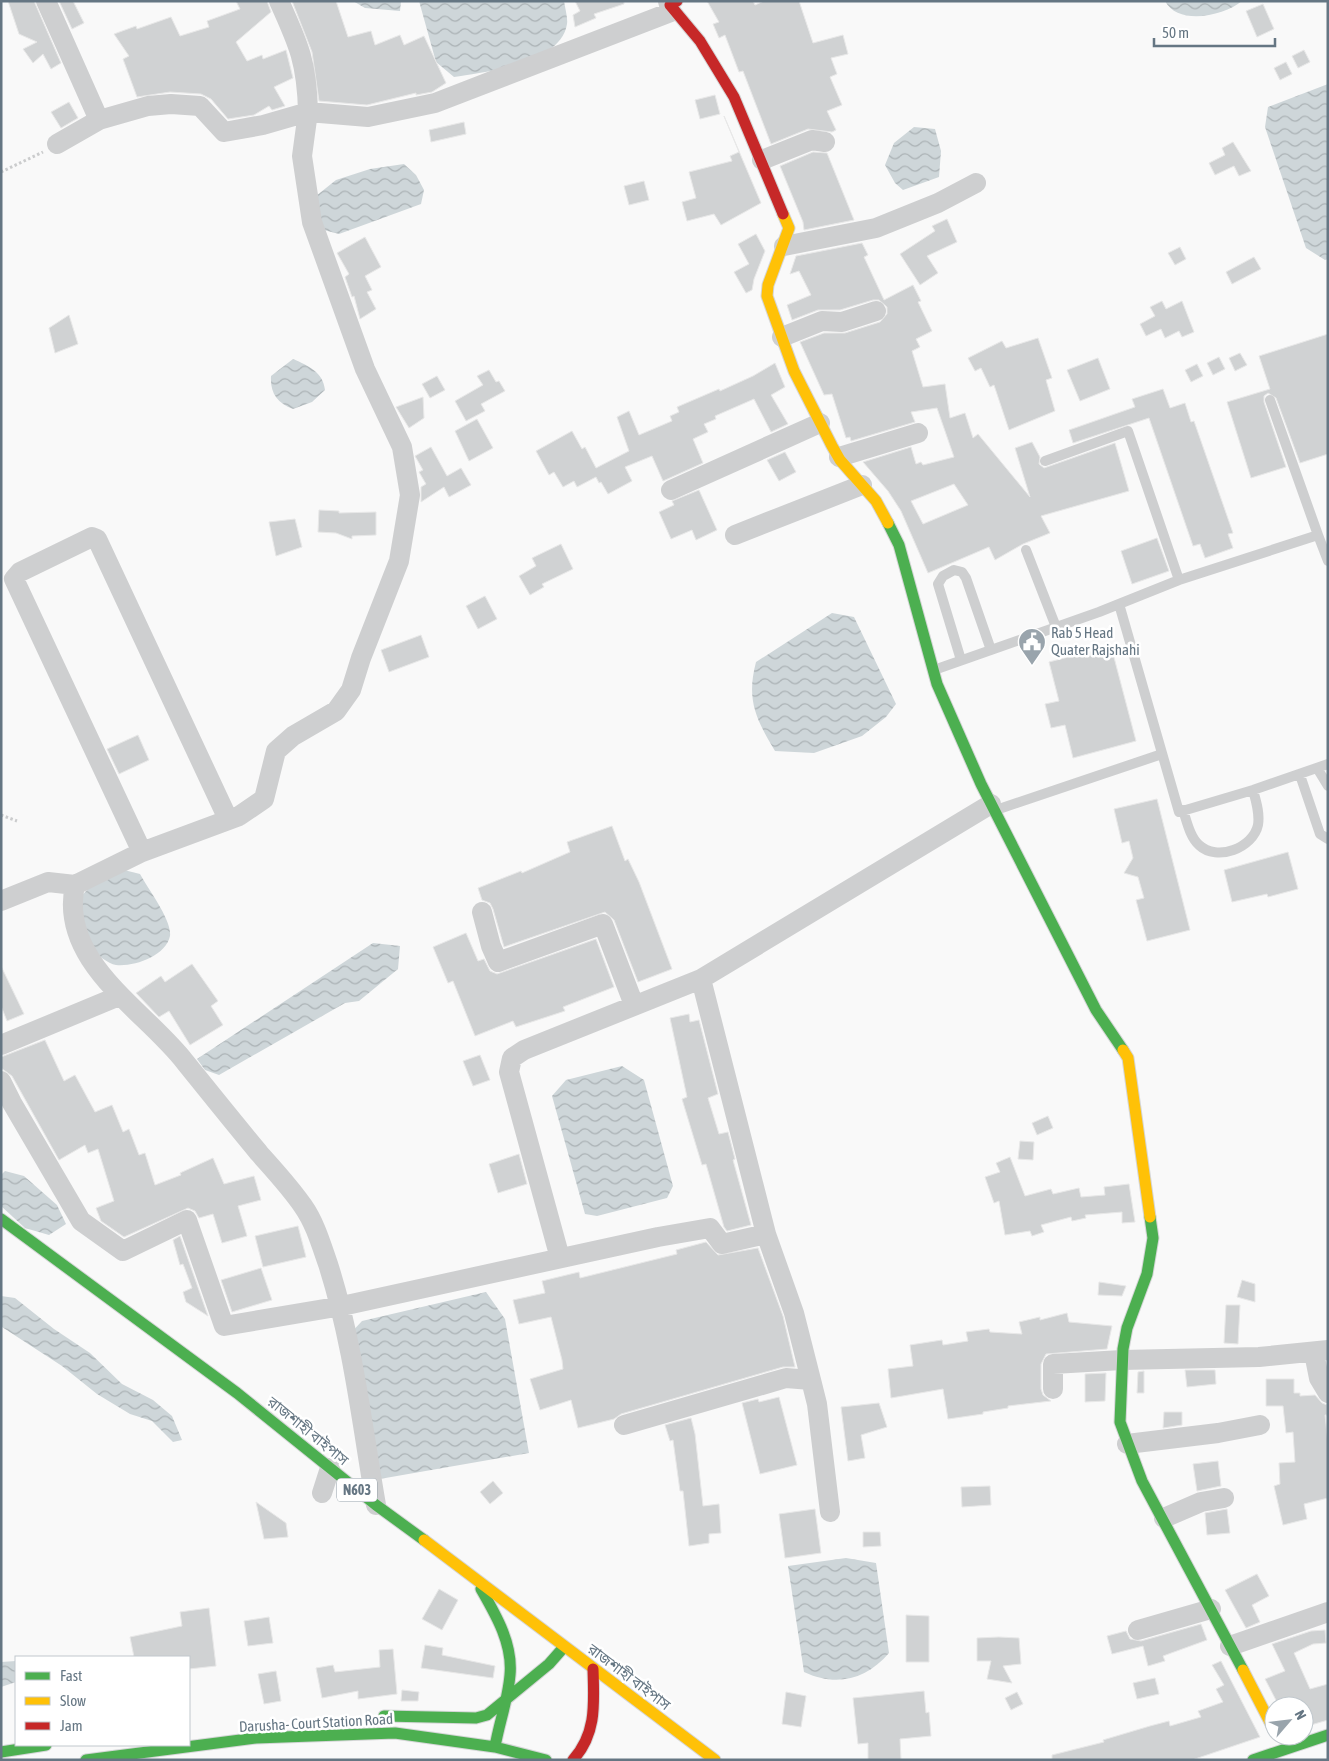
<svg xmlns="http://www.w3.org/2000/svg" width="1329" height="1761" font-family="'Asap Condensed','Noto Sans Bengali',sans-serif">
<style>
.water{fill:url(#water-waves)}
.building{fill:#d0d2d3;stroke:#e8e8e8;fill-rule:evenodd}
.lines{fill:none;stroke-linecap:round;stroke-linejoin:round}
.fast-casing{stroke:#d5d6d7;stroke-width:13}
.slow-casing{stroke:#d5d6d7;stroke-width:13}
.jam-casing{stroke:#d5d6d7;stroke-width:13}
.path{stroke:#cbcccd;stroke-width:3;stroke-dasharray:2.5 2.5;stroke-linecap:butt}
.lane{stroke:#cecfd0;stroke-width:10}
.street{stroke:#cecfd0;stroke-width:20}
.fast{stroke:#4caf50;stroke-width:11}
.slow{stroke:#ffc107;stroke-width:11}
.jam{stroke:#c62828;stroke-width:11}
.labels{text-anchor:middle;stroke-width:5;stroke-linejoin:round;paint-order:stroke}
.shield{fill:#fff;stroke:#939fa8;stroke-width:1}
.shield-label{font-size:14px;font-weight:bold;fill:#657683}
.poi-label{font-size:15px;fill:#657683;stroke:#fff;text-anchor:start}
.street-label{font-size:15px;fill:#657683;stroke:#fff}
</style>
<defs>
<pattern id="water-waves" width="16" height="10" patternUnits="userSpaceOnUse" patternTransform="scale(1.25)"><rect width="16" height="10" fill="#ced6d9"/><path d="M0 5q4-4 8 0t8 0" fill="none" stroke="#abb2b5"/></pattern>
</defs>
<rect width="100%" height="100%" fill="#f9f9f9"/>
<path class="water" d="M353,1H401L400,11L365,8Z
M419,1H564C565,8 568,18 567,24C561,64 485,72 454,77L436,62Z
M1165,1H1242C1224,16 1178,26 1165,1Z
M1328,84V259L1325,260L1306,248L1265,127L1268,107Z
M914,127L935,129L941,151L939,177L903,190L895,183L885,165L894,143Z
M404,164L416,175L424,190L421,204L339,234L320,229L316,196L336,180L370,169Z
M293,359C309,366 323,372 325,390L312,402L293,409C277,403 270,393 271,376Z
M832,613L854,617L896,704L886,717L862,736L814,753L775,751C756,719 746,700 756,662Z
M120,869L140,874C148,889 172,920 170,936C166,956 134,967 116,965C108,964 97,954 90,949L78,900L94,882Z
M373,943L400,946L398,969L359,1001L345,1003L219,1075L205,1070L197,1059Z
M622,1066L644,1080L673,1186L667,1198L597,1216L585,1214L552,1096L566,1080Z
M5,1171L24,1176L57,1205L66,1224L49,1235L25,1228L1,1206V1175Z
M486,1292L505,1319L529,1453L374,1480L348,1336L362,1321Z
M1,1296L15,1298L54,1329L90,1353L122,1384L153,1400L172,1416L182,1440L173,1442L152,1421L130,1414L97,1394L62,1366L2,1327Z
M846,1558L876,1563L889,1653C866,1680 836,1687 804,1672L788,1566Z
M16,1661V1682L1,1687V1662Z"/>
<path class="building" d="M8,1H34L61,63L51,69L43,54L33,63L23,49L37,42L19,34Z
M59,1H73L84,23L72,29Z
M236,1H267L271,12L236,42L247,61L262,55L263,59L286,50L293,78L274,87L285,106L272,110L269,106L254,115L228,119L211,99L201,94L170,92L137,97L123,59L129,56L114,34L136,26L137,29L171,17L180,36L209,27L207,21L240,9Z
M292,1H336L348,37L371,31L375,45L400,35L404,45L424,36L446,83L432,92L416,95V93L367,105L319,101L312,52Z
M575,1H624V4L594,14L596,18L575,27L573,15L580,11Z
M707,1H753L755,5L764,1H799L813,43L843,35L848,54L831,58L837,74L830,77L842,105L827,111L836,130L832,132L808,129L771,144L743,71L739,72L725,35L719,38L713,24L719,22Z
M1263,4L1274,29L1257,37L1246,11Z
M1304,50L1310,62L1298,68L1292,56Z
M1286,62L1292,74L1280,80L1274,68Z
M715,95L720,114L700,119L695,100Z
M69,102L78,118L61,128L51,112Z
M724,116L761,203L721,225L714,214L687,221L682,202L696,198L689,172L732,161L730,156L739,152Z
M464,122L466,134L431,142L429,130Z
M1233,142L1251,171L1239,176L1234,166L1215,175L1209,163L1225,155L1222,148Z
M813,152L827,153L854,220L804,230L803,222L780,166Z
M644,181L649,200L629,205L624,186Z
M947,219L957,242L927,256L938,273L920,285L900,254L935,231L932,226Z
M756,234L765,251L754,279L752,290L746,293L734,272L749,264L738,244Z
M365,237L381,267L365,276L372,290L367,292L376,309L360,319L354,296L352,297L345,277L349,274L337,253Z
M862,243L868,255L864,257L884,300L913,285L921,301L918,302L932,331L916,339L920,347L912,351L923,387L945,384L950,418L965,413L973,438L978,434L1030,497L1015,448L1032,442L1040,457L1039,464L1044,468L1115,443L1129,491L1041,516L1050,533L1023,544L995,560L989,547L928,573L901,511L888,491L863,462L911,447L916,464L921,462L923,465L954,457L937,408L911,412L915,422L851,441L850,437L846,438L832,394L824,395L800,342L824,333H845L880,322L887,314V307L879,300H873L840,310H818L792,320L787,305L811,295L799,271L790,274L796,256ZM954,484L968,505L923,524L911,501Z
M1180,247L1186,259L1175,265L1168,253Z
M1254,257L1261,269L1232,284L1226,272Z
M1162,301L1166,309L1182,301L1194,332L1182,337L1179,331L1165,338L1161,329L1146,336L1140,324L1155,316L1150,307Z
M69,315L78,344L55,353L49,328Z
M1328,334V454L1300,463L1276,398L1268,393L1264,396V402L1286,467L1251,478L1227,402L1270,389L1259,356Z
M1038,338L1052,378L1046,380L1055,411L1009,430L994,385L990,387L981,368L975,371L968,358L1002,341L1006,348Z
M1240,353L1247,365L1235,371L1229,358Z
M1219,357L1225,369L1213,375L1207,363Z
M1098,358L1110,389L1080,401L1067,370Z
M775,363L785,387L771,395L788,424L771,432L754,399L715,416L716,419L704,424L708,432L693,439L703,463L663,481L652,456L625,467L632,481L608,494L601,482L599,483L596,477L577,487L574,481L563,487L554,472L549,475L536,451L572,431L582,449L585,447L596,468L629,451L617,417L629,411L639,435L672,421L670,416L679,412L677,407L719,389L720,391L753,376Z
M1197,364L1203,376L1191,382L1185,370Z
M489,370L496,382L499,381L505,391L481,404L485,411L466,421L455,401L483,385L477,376Z
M437,376L445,390L430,398L422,384Z
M1163,389L1170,408L1185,403L1191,422L1194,421L1233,533L1228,534L1233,548L1205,558L1200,544L1193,546L1149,418L1073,443L1069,430L1135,407L1132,399Z
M423,397L424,418L409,428L396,407Z
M477,419L493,448L469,461L455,431Z
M431,447L447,476L461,468L471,485L449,497L444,487L421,502V487L426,484L419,472L423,470L415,456Z
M785,452L796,472L779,481L767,460Z
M699,490L717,530L696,540L692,530L671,539L659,512L674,505L672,501Z
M319,510L339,511V513L376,512V535L352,536V539L336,533L318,532Z
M295,519L302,547L276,556L269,522Z
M1157,538L1169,571L1132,584L1121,551Z
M561,544L573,569L542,584L544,587L530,595L519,576L536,566L532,558Z
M485,596L497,619L478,629L466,606Z
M421,635L429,657L389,672L381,650Z
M1111,646L1136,741L1073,758L1065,725L1051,728L1045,704L1059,701L1049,662Z
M138,735L149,760L119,774L107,749Z
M1157,799L1190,930L1147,941L1136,900L1144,898L1138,877L1124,873L1133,858L1129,841L1122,843L1114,809Z
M612,826L625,861L628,859L639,882L672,969L638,982L614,920L605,912L504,947L493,909L490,903L482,900L478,888L521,871L522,873L570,852L567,842Z
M1288,852L1298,889L1268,897L1267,894L1232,902L1224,870Z
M466,933L478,961L484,959L490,971L497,974L596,939L614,987L563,1007L565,1011L516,1027L513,1021L475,1036L453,981L448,983L433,947Z
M192,964L218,1001L211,1006L223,1025L190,1045L169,1011L159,1017L136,993L161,976L165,982Z
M1,966L24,1014L7,1021L1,1006Z
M689,1014L690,1022L699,1020L718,1094L708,1098L719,1134L728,1132L735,1159L733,1160L751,1225L727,1231L724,1227L706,1164L702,1165L682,1099L687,1097L670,1018Z
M45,1040L64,1081L75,1075L95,1112L112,1105L123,1132L129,1129L139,1155L145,1153L155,1185L181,1175L180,1173L213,1158L224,1184L254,1176L261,1200L238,1206L247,1236L222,1243L213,1214L199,1218L195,1211L188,1208L124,1237L101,1221L96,1208L114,1201L98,1149L88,1153L85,1145L59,1160L12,1076L1,1068V1057Z
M480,1055L490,1080L473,1086L463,1061Z
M1048,1116L1053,1128L1037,1135L1032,1123Z
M1020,1141L1034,1142L1033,1160L1018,1159Z
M519,1154L527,1184L498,1193L489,1164Z
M1010,1157L1025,1196L1051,1189L1053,1194L1079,1188L1081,1197L1105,1195L1104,1187L1129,1184L1135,1222L1122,1223V1212L1085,1215L1086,1218L1072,1221L1071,1217L1041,1225L1044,1232L1032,1236L1030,1231L1005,1235L999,1201L994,1203L985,1177L1000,1172L996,1163Z
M298,1226L306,1257L263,1267L255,1236Z
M180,1236L208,1316L186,1302L183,1292L192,1288L183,1264L180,1265L173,1240Z
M706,1242L718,1255L758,1248L783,1316L795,1367H783L621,1414L614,1419L578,1428L571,1400L540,1410L530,1379L563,1369L562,1360L551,1317L519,1324L513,1300L545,1293L542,1281L579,1272L580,1278L677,1254L676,1250Z
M261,1268L272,1300L232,1312L221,1280Z
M1242,1280L1255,1284V1302L1237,1297Z
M1099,1282L1126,1286L1122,1296L1098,1295Z
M1226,1305H1240L1238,1344L1224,1343Z
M1067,1313L1069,1322L1112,1326L1107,1349L1046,1354L1041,1364V1389L1043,1395L1051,1401L1008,1406V1408L983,1412V1414L948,1419L943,1389L891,1398L888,1369L913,1366L910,1345L942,1340L943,1345L968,1341L966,1332L989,1329L990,1332L1022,1334L1019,1322L1040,1317V1320Z
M1185,1370H1215L1216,1384L1187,1387Z
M1144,1371V1393H1137L1138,1372Z
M1106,1373L1105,1401L1085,1402V1374Z
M1266,1379H1294V1393H1300V1396L1315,1395L1322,1403L1327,1405V1415H1325L1328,1444V1498L1304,1504L1307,1519L1283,1525L1274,1486L1280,1484L1279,1463L1295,1462L1293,1432L1286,1433L1283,1406H1266Z
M779,1397L797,1465L760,1474L742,1403L758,1399L759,1402Z
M879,1403L887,1427L861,1435L865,1458L848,1461L841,1407Z
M1164,1412H1182V1425L1163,1428Z
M691,1418L695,1434L703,1506L719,1504L721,1533L709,1534V1543L689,1546L683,1491H680L673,1440L670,1441L665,1425Z
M1218,1461L1221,1486L1197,1491L1193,1464Z
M493,1481L503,1493L490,1504L480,1492Z
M990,1486L991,1505L962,1507L961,1487Z
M256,1502L286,1523L288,1537L264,1539Z
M815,1509L821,1553L785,1558L779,1514Z
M1227,1509L1230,1533L1207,1535L1205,1513Z
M863,1532H880L881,1546L863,1547Z
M1257,1574L1269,1596L1252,1605L1260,1622L1246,1628L1225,1590Z
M439,1589L458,1600L442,1630L422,1619Z
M209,1608L216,1666L189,1669V1657H134L130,1637L182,1626L180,1612Z
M906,1615L929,1616V1662H906Z
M269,1617L273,1643L248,1646L244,1621Z
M1201,1624L1207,1640L1163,1656L1165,1661L1148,1666L1143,1646L1112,1654L1107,1636L1126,1631L1130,1639L1141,1641Z
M1325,1630L1326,1643L1313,1644L1294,1653L1310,1689L1328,1684V1720L1304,1727V1706H1279L1265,1679L1285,1671L1272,1644L1311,1631Z
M999,1637L1019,1638L1021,1664L1003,1666L1012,1683L987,1679L991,1661H977V1638Z
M425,1645L443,1648L442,1655L495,1666L493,1678L421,1668Z
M393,1649L397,1694L358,1699V1691L322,1698L316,1668L333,1665L335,1672L380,1667L379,1650Z
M1221,1661L1260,1737L1192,1760H1052V1755L1104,1742L1103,1740L1150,1726L1169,1721L1170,1726L1201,1717L1198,1711L1223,1702L1216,1689L1224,1685L1212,1665Z
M276,1671L281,1701L264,1704L258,1674Z
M1155,1678L1159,1694L1137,1699L1133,1683Z
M402,1690L419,1692L418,1701H401Z
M924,1691L926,1713L929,1712L931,1736L900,1739L901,1760H868V1743L858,1744L853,1698Z
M786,1692L806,1696L801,1727L782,1724Z
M1017,1692L1023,1704L1011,1710L1005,1698Z"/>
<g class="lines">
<defs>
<path id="fast" d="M888,523L899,545L937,684L981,784L1096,1010L1123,1050
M1150,1217L1153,1238L1147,1274L1127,1328L1123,1349L1120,1422L1142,1481L1243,1670
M1,1219L237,1393L376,1505L424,1540
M481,1589C496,1615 513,1644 510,1675C508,1700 499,1723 495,1747
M384,1716L476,1718L487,1715L549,1664L564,1647
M1,1752L46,1745
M86,1760L256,1738L395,1733L495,1747L546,1760
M1253,1760L1328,1735"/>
<path id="slow" d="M783,214L789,228L768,285L767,296L794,371L832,446L840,460L876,501L888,523
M1123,1050L1128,1058L1150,1217
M424,1540L715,1760
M1243,1670L1274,1730"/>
<path id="jam" d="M677,1L670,5L700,41L734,97L783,214
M573,1760C597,1733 594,1703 593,1669"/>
</defs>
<use href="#fast" class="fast-casing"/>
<use href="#slow" class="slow-casing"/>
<use href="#jam" class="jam-casing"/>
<path class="path" d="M1,172L43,152
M1,815L17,821"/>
<path class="lane" d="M1318,535L1328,561
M1026,550L1056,627
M1179,580L1318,535L1270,400
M1119,604L1179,812L1253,790L1328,764
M961,660L938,584L943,576L954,570L962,572L966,578L991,650
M934,670L1099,612L1179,580L1128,431L1045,461
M1317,768L1328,786
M1300,775L1320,834L1328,839
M996,810L1162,754
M1183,810C1187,822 1190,837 1199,845C1217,862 1253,848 1258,825C1260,813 1256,801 1253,790"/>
<path class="street" d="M46,1L99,120
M279,1C299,45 307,63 308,112L368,117L435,103L671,12L668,1
M57,144L99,120L148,106L171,104L200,106L224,132L263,125L308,112L302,156L312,222L365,369L402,447L410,495L399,561L361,658L351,690L336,711L293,736L276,751L264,799L239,816L142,852L75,885
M762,160L812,140L825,142
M784,246L876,228L938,203L976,183
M782,337L822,321L842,322L876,311
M839,457L918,433
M671,490L820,423
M735,535L862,485
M142,852L14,579L20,572L92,537L97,539L228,819
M1,901L48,882L75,885C58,962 145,1010 185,1062C210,1093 234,1123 259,1153C274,1170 290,1187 303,1206C315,1223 321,1244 328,1264C353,1342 362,1425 376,1505
M482,912L491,946L498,962L603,924L634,1005
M701,979L766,1234L794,1313L811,1380
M1,1045L119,996
M1,1081L12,1103L81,1221L123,1251L187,1220L224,1326L342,1306L658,1237L710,1228L722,1244L766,1234
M560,1258L509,1072L512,1058L524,1050L701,979L991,804
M1314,1353L1319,1378L1328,1393
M1053,1389V1364L1122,1360L1259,1357L1328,1350
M624,1425L786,1378L811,1380L817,1404L830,1512
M1127,1444L1218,1433L1260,1425
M322,1493L330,1468
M1164,1518L1201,1502L1224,1498
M1138,1630L1211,1609
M1230,1646L1328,1612"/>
<use href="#fast" class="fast"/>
<use href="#slow" class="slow"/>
<use href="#jam" class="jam"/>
</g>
<defs>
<symbol id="civic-pin" viewBox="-11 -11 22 30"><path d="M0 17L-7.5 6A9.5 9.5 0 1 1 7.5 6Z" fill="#99a4ac" stroke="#fff"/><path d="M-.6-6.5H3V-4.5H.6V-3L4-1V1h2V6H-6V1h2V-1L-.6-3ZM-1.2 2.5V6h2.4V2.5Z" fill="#fff"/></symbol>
</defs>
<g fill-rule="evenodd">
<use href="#civic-pin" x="1016" y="626" width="32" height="43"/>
</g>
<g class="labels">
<rect class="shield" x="337" y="1478.5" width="40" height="23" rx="4"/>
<g class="shield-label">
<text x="357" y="1495">N603</text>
</g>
<g class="poi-label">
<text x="1051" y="638">Rab 5 Head<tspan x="1051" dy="17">Quater Rajshahi</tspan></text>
</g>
<g class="street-label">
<text transform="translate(308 1431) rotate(39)" y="5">রাজশাহী বাইপাস</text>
<text transform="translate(629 1677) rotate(37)" y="5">রাজশাহী বাইপাস</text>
<text transform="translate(316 1723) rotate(-3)" y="5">Darusha- Court Station Road</text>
</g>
</g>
<rect width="1329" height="1761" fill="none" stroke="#657683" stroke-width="5"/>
<rect x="15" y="1656" width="175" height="90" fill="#ffffff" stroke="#c1c8cd"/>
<rect x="25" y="1672" width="25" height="8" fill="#4caf50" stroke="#c1c8cd"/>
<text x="60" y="1681" font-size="15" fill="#657683">Fast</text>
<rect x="25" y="1697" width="25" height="8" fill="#ffc107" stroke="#c1c8cd"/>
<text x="60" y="1706" font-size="15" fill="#657683">Slow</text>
<rect x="25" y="1722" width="25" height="8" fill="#c62828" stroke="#c1c8cd"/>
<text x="60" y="1731" font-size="15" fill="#657683">Jam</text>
<g transform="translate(1289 1721) rotate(62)"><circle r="24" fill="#ffffff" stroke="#c1c8cd"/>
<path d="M0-4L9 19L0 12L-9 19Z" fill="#99a4ac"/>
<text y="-8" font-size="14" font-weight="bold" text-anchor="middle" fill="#657683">N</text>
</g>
<path d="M1154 38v8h121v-8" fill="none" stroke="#657683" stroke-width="2.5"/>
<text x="1162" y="38" font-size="15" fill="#657683" stroke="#ffffff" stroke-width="4" paint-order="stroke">50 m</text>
</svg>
